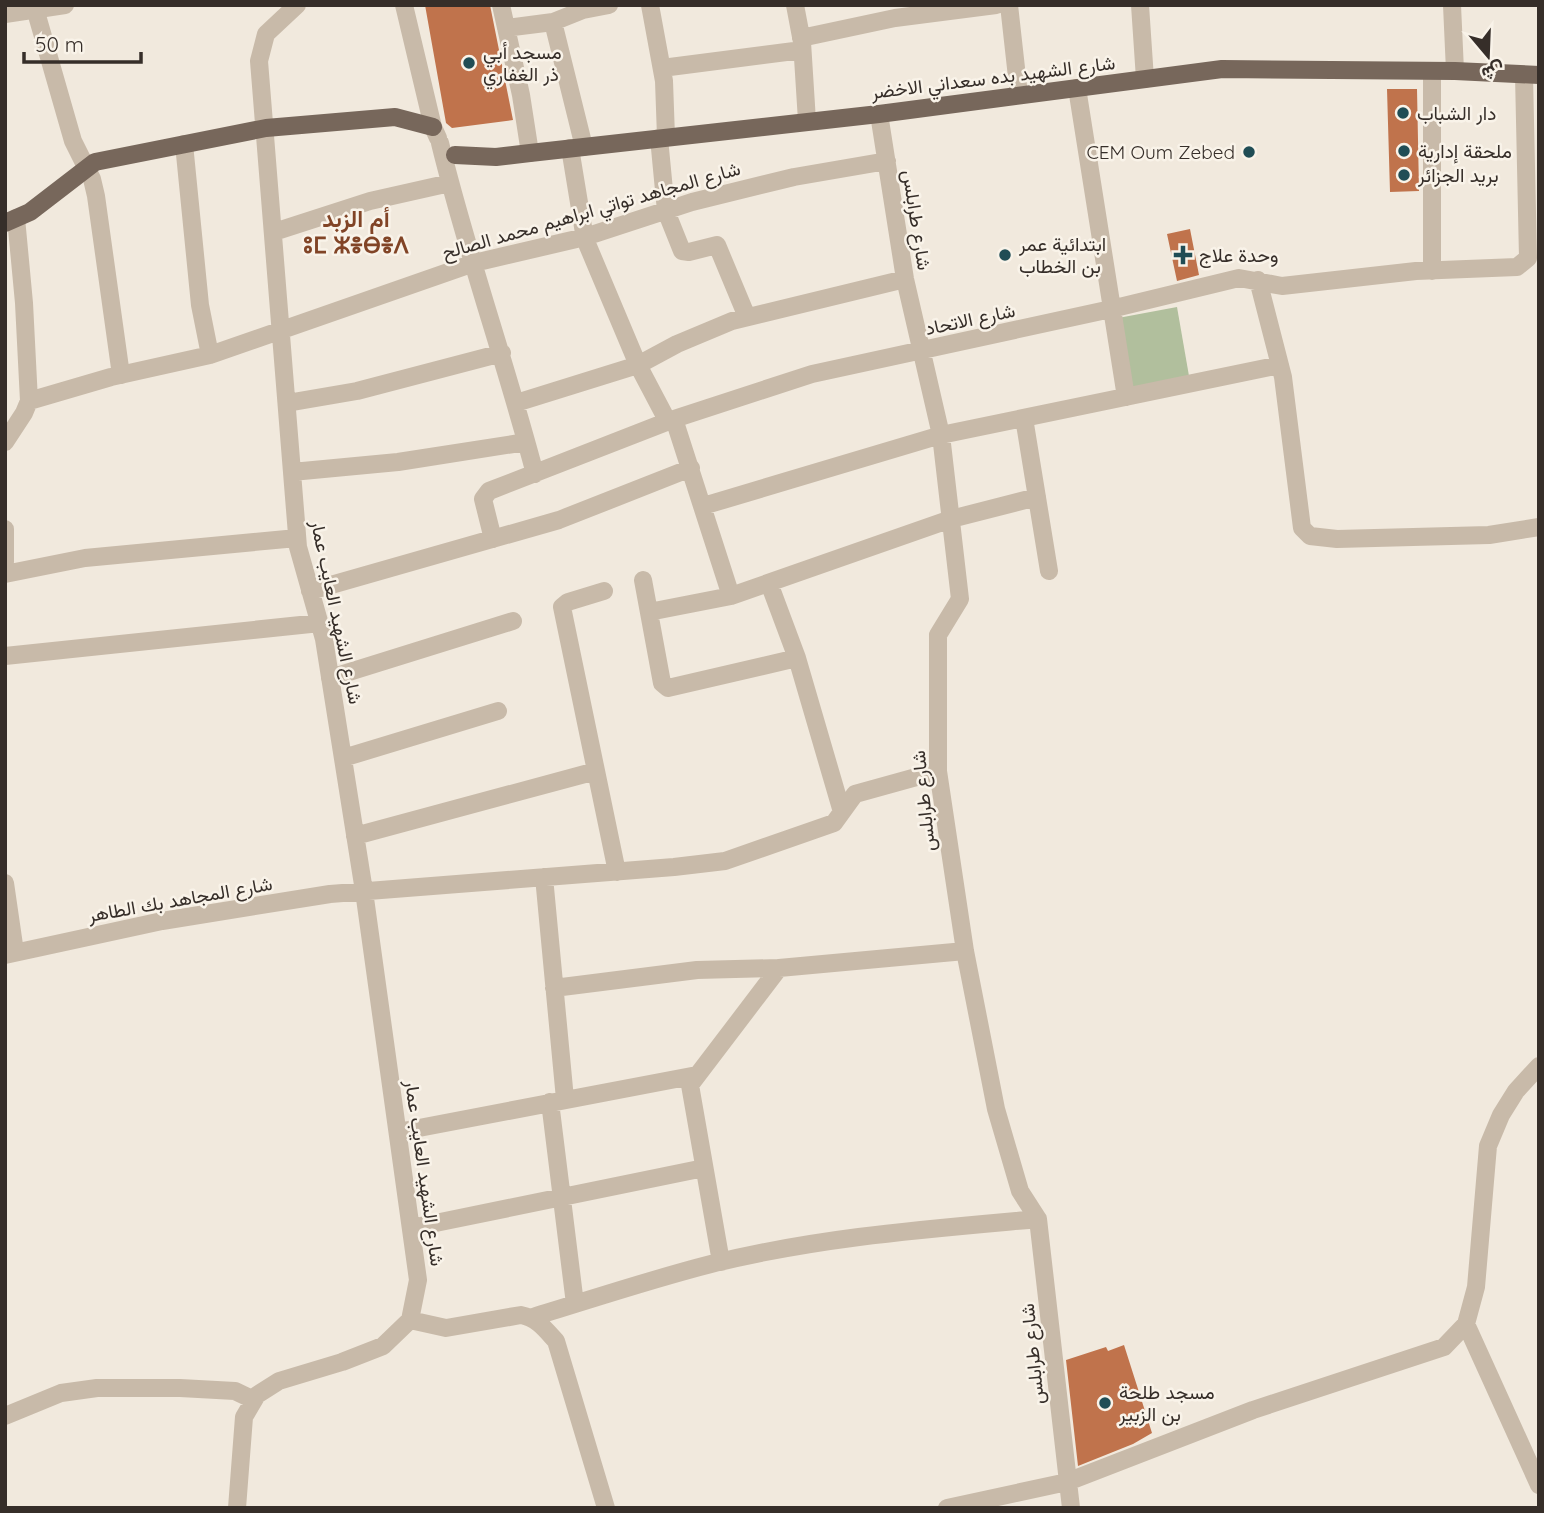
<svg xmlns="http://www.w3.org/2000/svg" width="1544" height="1513" font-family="Quicksand,Vazirmatn,'Noto Sans Tifinagh',sans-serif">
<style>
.green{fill:#b1bf9d}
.building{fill:#c0734c}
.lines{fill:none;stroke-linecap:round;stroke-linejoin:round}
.minor{stroke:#c8baa9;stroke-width:18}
.major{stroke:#77675b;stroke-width:18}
.poi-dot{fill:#204d55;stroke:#f9f3e9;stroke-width:2.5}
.labels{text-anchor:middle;stroke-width:5;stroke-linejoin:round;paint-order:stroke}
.poi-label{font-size:19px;fill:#362e29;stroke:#f9f3e9;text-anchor:start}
.street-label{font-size:19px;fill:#362e29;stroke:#f9f3e9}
.quarter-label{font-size:23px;font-weight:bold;fill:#814426;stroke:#f9f3e9}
</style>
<rect width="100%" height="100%" fill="#f1e9dd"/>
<path class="green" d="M1177,307L1189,376L1131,389L1118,318Z"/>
<path class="building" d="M425,5H490L513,120L452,128L446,123Z
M1387,89H1417L1419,191L1390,192Z
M1190,229L1199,275L1177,281L1167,234Z
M1124,1345L1152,1433L1133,1444L1078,1466L1066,1360L1106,1347L1108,1351Z"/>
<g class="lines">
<path class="minor" d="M37,5L38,19L73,141L92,179L96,196L121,375
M404,5L433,127L438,138
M501,5L521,95L530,153
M650,5L664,81L666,137
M795,5L802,42L807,121
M1009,5L1019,95
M1140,5L1145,79
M1452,5L1455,71
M5,14L65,5
M553,22L584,147
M506,28L553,22L583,10L609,5
M801,38L895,18L996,5
M662,68L802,50
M1432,71V271
M1077,88L1126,397
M879,114L905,279L941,435L960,599L938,635V771L965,951L996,1109L1020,1191L1038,1219L1071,1508
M659,138L666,211L682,251L689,252L717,245L747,317
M440,143C467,254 506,363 535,474
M184,144L200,305L210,355
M570,148L585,239L638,365L668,422
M274,232L370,201L450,183
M1258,280L1283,377L1302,528L1310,536L1337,539L1489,535L1539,527
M29,401L111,377L210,355L474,263L585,237L692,202L794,177L887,161
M287,403L357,391L502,353
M516,403L638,365L677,344L732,321L905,279
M1024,418L1049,571
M674,419L731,596
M5,442L24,413L29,401L24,303L16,218
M292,472L398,462L526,442
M703,506L941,435L1280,365
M5,529V562
M493,539L483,499L489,491L674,419L812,374L1111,309L1239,278L1282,286L1416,271L1517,267L1528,258L1524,75
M5,574L85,558L297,538
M643,580L662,683L668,688L797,658
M769,583L797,658L842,812
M310,591L559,520L691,468
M604,591L568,602L562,607L617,872
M649,612L731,596L951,519L1037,497
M5,656L320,623
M330,678L513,621
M343,758L498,711
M355,836L596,771
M544,877L565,1099
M5,883L15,952
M5,955L162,921L330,894L674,867L725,861L834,823L855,794L938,771
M554,988L697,970L779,968L965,951
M550,1102L575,1304
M398,1132L697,1075
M411,1228L704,1168
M721,1262L690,1085L779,968
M533,1317C592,1299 652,1279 711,1264C819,1237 928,1229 1038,1219
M410,1320L446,1328L521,1315C537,1318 545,1329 556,1341L606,1508
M1466,1324L1539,1485
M5,1416L61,1393L97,1388H180L235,1391L254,1400
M237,1508L244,1417L257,1395L279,1381L342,1362L383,1346L410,1320L418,1280L364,891L324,639L298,547L259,61L266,34L297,5
M947,1508L1067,1482L1253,1410L1444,1347L1466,1324L1476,1287L1488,1146L1501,1115L1516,1091L1539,1066"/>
<path class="major" d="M455,155L496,157L530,153L879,114L1222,69L1455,71L1539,75
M5,223L30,212L95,162L266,128L395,117L433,127"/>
</g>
<g class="poi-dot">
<circle cx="469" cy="63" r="7"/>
<circle cx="1403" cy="113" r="7"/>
<circle cx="1404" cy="151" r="7"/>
<circle cx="1249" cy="152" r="7"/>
<circle cx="1404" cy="175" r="7"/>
<circle cx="1005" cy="255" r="7"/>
<path d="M1179.5 244.5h7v7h7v7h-7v7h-7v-7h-7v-7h7z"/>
<circle cx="1105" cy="1403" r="7"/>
</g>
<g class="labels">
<g class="poi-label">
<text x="483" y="59">مسجد أبي<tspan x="483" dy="22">ذر الغفاري</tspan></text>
<text x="1417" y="120">دار الشباب</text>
<text x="1418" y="158">ملحقة إدارية</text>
<text x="1235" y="159" text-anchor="end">CEM Oum Zebed</text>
<text x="1418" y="182">بريد الجزائر</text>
<text x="1019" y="251">ابتدائية عمر<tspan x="1019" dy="22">بن الخطاب</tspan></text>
<text x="1199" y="262">وحدة علاج</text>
<text x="1119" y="1399">مسجد طلحة<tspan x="1119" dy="22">بن الزبير</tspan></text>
</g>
<g class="street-label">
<text transform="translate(993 77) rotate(-7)" y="7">شارع الشهيد بده سعداني الاخضر</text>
<text transform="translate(591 210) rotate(-16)" y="7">شارع المجاهد تواتي ابراهيم محمد الصالح</text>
<text transform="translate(917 220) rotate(81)" y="7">شارع طرابلس</text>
<text transform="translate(970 319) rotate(-12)" y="7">شارع الاتحاد</text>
<text transform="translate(337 612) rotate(78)" y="7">شارع الشهيد العايب عمار</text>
<text transform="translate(923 801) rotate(-96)" y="7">شارع طرابلس</text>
<text transform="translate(180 899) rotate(-10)" y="7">شارع المجاهد بك الطاهر</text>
<text transform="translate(425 1173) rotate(82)" y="7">شارع الشهيد العايب عمار</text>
<text transform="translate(1032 1354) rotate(-96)" y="7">شارع طرابلس</text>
</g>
<g class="quarter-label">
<text x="356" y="227">أم الزبد<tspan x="356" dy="26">ⵓⵎ ⵣⴻⴱⴻⴷ</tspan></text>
</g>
</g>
<rect width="1544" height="1513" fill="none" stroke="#362e29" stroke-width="14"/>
<g transform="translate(1488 56) rotate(161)" stroke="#f9f3e9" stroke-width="5" paint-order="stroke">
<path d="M0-5L12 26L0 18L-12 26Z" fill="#362e29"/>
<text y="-10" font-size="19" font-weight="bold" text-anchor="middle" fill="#362e29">ش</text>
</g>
<path d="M24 52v10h117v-10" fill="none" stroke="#362e29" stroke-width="3.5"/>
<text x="35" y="52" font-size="21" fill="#362e29" stroke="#f9f3e9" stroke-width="5" paint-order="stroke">50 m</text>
</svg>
